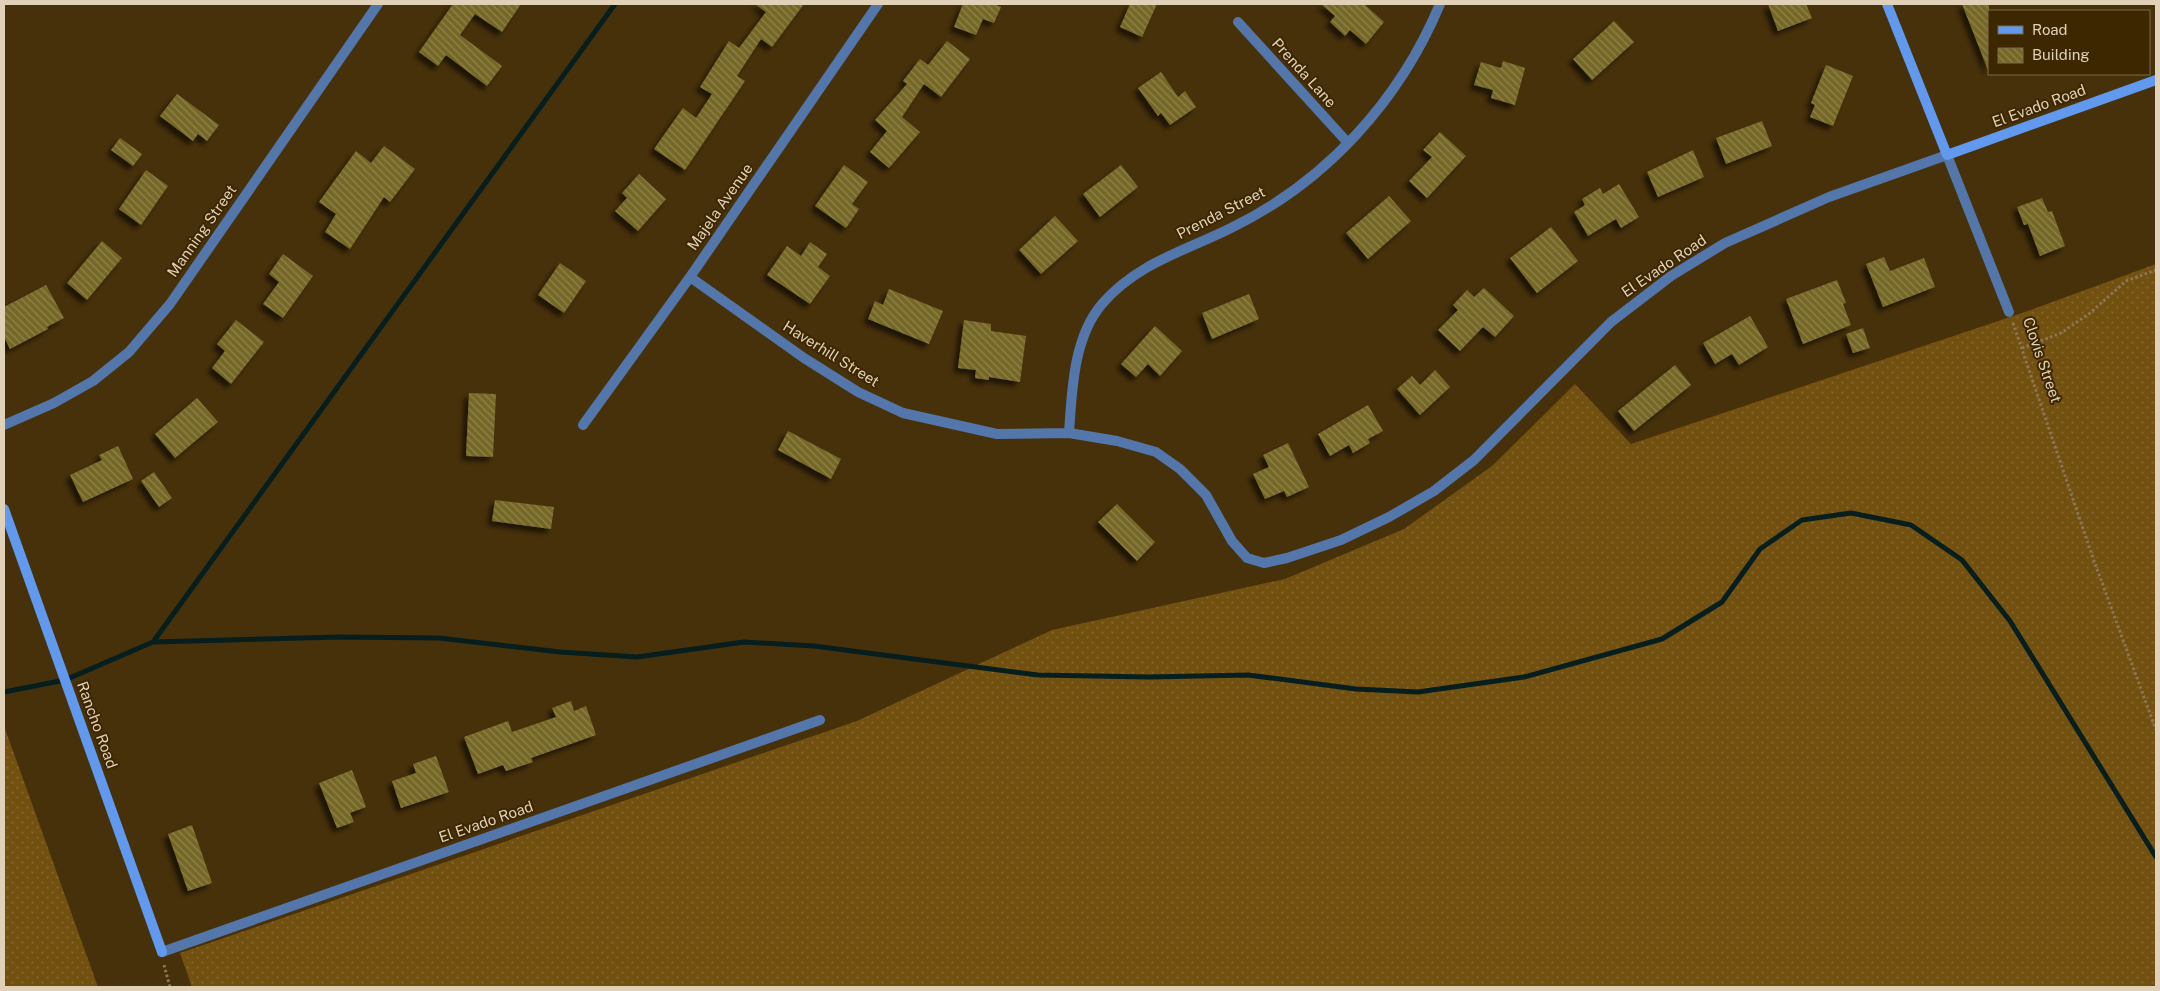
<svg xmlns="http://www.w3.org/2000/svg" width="2160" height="991" font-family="'Public Sans',sans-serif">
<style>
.grass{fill:url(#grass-dots)}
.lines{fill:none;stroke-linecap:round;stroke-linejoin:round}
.stream{stroke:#071e1e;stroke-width:5}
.building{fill:url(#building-back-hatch);filter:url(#shadow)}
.path{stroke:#8b7756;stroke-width:3;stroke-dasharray:2.5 2.5;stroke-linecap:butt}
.street{stroke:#5376ab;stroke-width:10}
.secondary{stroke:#6099ed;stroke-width:10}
.labels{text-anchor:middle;stroke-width:4;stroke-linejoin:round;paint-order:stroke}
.street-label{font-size:15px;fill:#e1d1b8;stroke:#3c2700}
</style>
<defs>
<pattern id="grass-dots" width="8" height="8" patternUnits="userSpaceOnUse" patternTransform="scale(1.25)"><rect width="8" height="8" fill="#715010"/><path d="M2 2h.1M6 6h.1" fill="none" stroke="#856831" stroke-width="1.8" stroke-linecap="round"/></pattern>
<pattern id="building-back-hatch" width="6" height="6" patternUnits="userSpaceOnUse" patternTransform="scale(1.25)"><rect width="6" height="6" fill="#756826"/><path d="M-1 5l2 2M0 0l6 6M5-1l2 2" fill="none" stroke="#8f834d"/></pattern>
<filter id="shadow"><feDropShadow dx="-4.5" dy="4.5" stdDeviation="2.5" flood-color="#0009"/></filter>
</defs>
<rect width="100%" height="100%" fill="#47310a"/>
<path class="grass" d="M2156,264V987H192L180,953L857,721L1052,630L1285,579L1404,529L1492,466L1575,384L1631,444L2025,312Z
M4,726L98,987H4Z"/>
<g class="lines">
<path class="stream" d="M153,642L615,4
M4,692L65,680L153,642L340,637L439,638L560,652L637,657L744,642L814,646L1038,675L1149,677L1248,675L1356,689L1418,692L1524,677L1662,639L1722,602L1760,549L1802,520L1851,513L1911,525L1962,560L2010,621L2156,857"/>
</g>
<path class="building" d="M453,4H521L502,32L475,14L460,35L502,66L487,86L446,55L438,66L419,52Z
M755,4H804L772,47L761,39L737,76L745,81L685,170L654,149L683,108L696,118L712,94L700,87L729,41L739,48L766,12Z
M963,4H993L1001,7L994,23L983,19L976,35L954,27Z
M1130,4H1157L1142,37L1120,27Z
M1321,4H1364L1384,22L1366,44L1350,30L1345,36L1330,22L1335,16Z
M1768,4H1806L1812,18L1778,31Z
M1962,4H1989V69L1988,70Z
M1614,21L1634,42L1592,80L1573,59Z
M947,41L970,59L941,97L924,84L902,117L920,132L889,168L870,152L887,131L875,120L907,84L903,81L920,59L928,65Z
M1503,61L1525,68L1515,105L1491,98L1493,90L1474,85L1481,62L1501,68Z
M1826,65L1853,76L1833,126L1810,117L1815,105L1811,103Z
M1161,72L1178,97L1185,91L1196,107L1170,125L1161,113L1158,116L1138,88Z
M177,94L219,125L207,141L198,134L193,141L160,116Z
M1762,121L1772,146L1726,164L1716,138Z
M1440,132L1466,156L1427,198L1409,181L1432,157L1423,150Z
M120,138L142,154L133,166L111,150Z
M384,146L415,169L390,202L384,197L350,249L325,232L336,214L319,202L356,151L371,163Z
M1693,150L1704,177L1658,197L1647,172Z
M844,165L868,182L852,204L859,209L846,228L815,206Z
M1121,165L1138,187L1100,217L1083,194Z
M146,170L168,186L141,225L119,209Z
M639,174L666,199L638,231L615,211L627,198L622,193Z
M1619,184L1639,217L1621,228L1616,219L1588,236L1574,212L1585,205L1582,199L1600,188L1603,194Z
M1389,196L1411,221L1368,259L1346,233Z
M2042,198L2048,212L2052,211L2065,246L2040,256L2028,224L2024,225L2017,207Z
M1055,216L1078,241L1041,274L1019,250Z
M1551,227L1578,261L1537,293L1510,258Z
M102,241L122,258L87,300L67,283Z
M810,242L827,254L818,267L830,276L810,304L767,275L787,246L801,256Z
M283,254L313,276L283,318L263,304L279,282L269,274Z
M1884,257L1890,271L1924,258L1935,287L1883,307L1866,264Z
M560,263L586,281L564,313L538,295Z
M1837,280L1846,303L1843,304L1851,325L1803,344L1786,299Z
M46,285L64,318L47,327L48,329L10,349L4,337V307Z
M1484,288L1514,316L1495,337L1483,327L1460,351L1438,330L1458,310L1453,305L1467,290L1474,297Z
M889,289L943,311L929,344L868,319L875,301L883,305Z
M1249,294L1259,319L1212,339L1202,313Z
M1750,316L1768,347L1739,365L1732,354L1715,364L1703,343Z
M236,320L264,342L231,384L212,368L225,351L217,344Z
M964,320L991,324V331L1026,336L1020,382L989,377V380L975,378L976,370L958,368Z
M1155,326L1182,351L1160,376L1148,364L1136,377L1121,364Z
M1863,328L1870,348L1853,353L1846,334Z
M1675,365L1691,385L1634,431L1618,411Z
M1435,370L1450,387L1420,415L1397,389L1412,376L1420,385Z
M469,393L496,394L493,457L466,456Z
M197,398L218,422L175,458L155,434Z
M1368,405L1383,431L1368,439L1370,443L1353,453L1349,445L1330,456L1318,434Z
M788,431L841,459L831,479L778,450Z
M1288,443L1309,487L1287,497L1284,491L1265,499L1253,474L1269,467L1263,455Z
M118,446L133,479L83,502L70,475L102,460L99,455Z
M154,472L172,498L159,507L141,481Z
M495,500L554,507L551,529L492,521Z
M1117,504L1155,542L1137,561L1098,522Z
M571,701L574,711L586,706L596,735L531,758L533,762L506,771L503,765L478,774L464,737L508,721L512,732L556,717L552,708Z
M436,756L449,792L401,808L392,781L416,773L413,764Z
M352,770L366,807L350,813L354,822L337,828L319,783Z
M192,825L212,883L188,891L168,834Z"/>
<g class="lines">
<path class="path" d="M2013,323L2093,558L2156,730
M2022,348L2061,333L2090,313L2126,281L2156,270
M164,965L170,987"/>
<path class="street" d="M1238,22L1348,143
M690,277L804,358L858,392L903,413L997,434L1069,433L1117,441L1156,452L1180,469L1206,495L1232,541L1247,558L1264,563L1287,558L1341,540L1389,517L1434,491L1474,460L1611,322L1671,276L1725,243L1829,197L1947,155L2009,312
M4,425L54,403L93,381L129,352L170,304L378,4
M583,425L690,277L878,4
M1069,433C1072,391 1073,338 1102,304C1137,263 1185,251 1231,228C1326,182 1400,100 1440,4
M162,952L820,720"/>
<path class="secondary" d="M1887,4L1947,155L2156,80
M4,509L162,952"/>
</g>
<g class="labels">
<g class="street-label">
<text transform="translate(1304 73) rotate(48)" y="5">Prenda Lane</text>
<text transform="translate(2039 106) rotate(-20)" y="5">El Evado Road</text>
<text transform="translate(720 207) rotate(-55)" y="5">Majela Avenue</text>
<text transform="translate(1221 213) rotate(-27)" y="5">Prenda Street</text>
<text transform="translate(202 231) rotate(-55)" y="5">Manning Street</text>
<text transform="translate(1664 266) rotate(-34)" y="5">El Evado Road</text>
<text transform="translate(831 354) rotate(32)" y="5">Haverhill Street</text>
<text transform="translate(2042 360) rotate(71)" y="5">Clovis Street</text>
<text transform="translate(97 725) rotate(70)" y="5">Rancho Road</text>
<text transform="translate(486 822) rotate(-19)" y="5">El Evado Road</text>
</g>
</g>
<rect width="2160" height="991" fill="none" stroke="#e1d1b8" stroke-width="10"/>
<rect x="1988" y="10" width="162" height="65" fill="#3c2700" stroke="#7e6b4a"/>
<rect x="1998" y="26" width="25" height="8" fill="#6099ed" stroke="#7e6b4a"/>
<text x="2032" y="35" font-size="15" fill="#e1d1b8">Road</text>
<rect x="1998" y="48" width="25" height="15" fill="url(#building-back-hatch)" stroke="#7e6b4a"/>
<text x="2032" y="60" font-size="15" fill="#e1d1b8">Building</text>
</svg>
